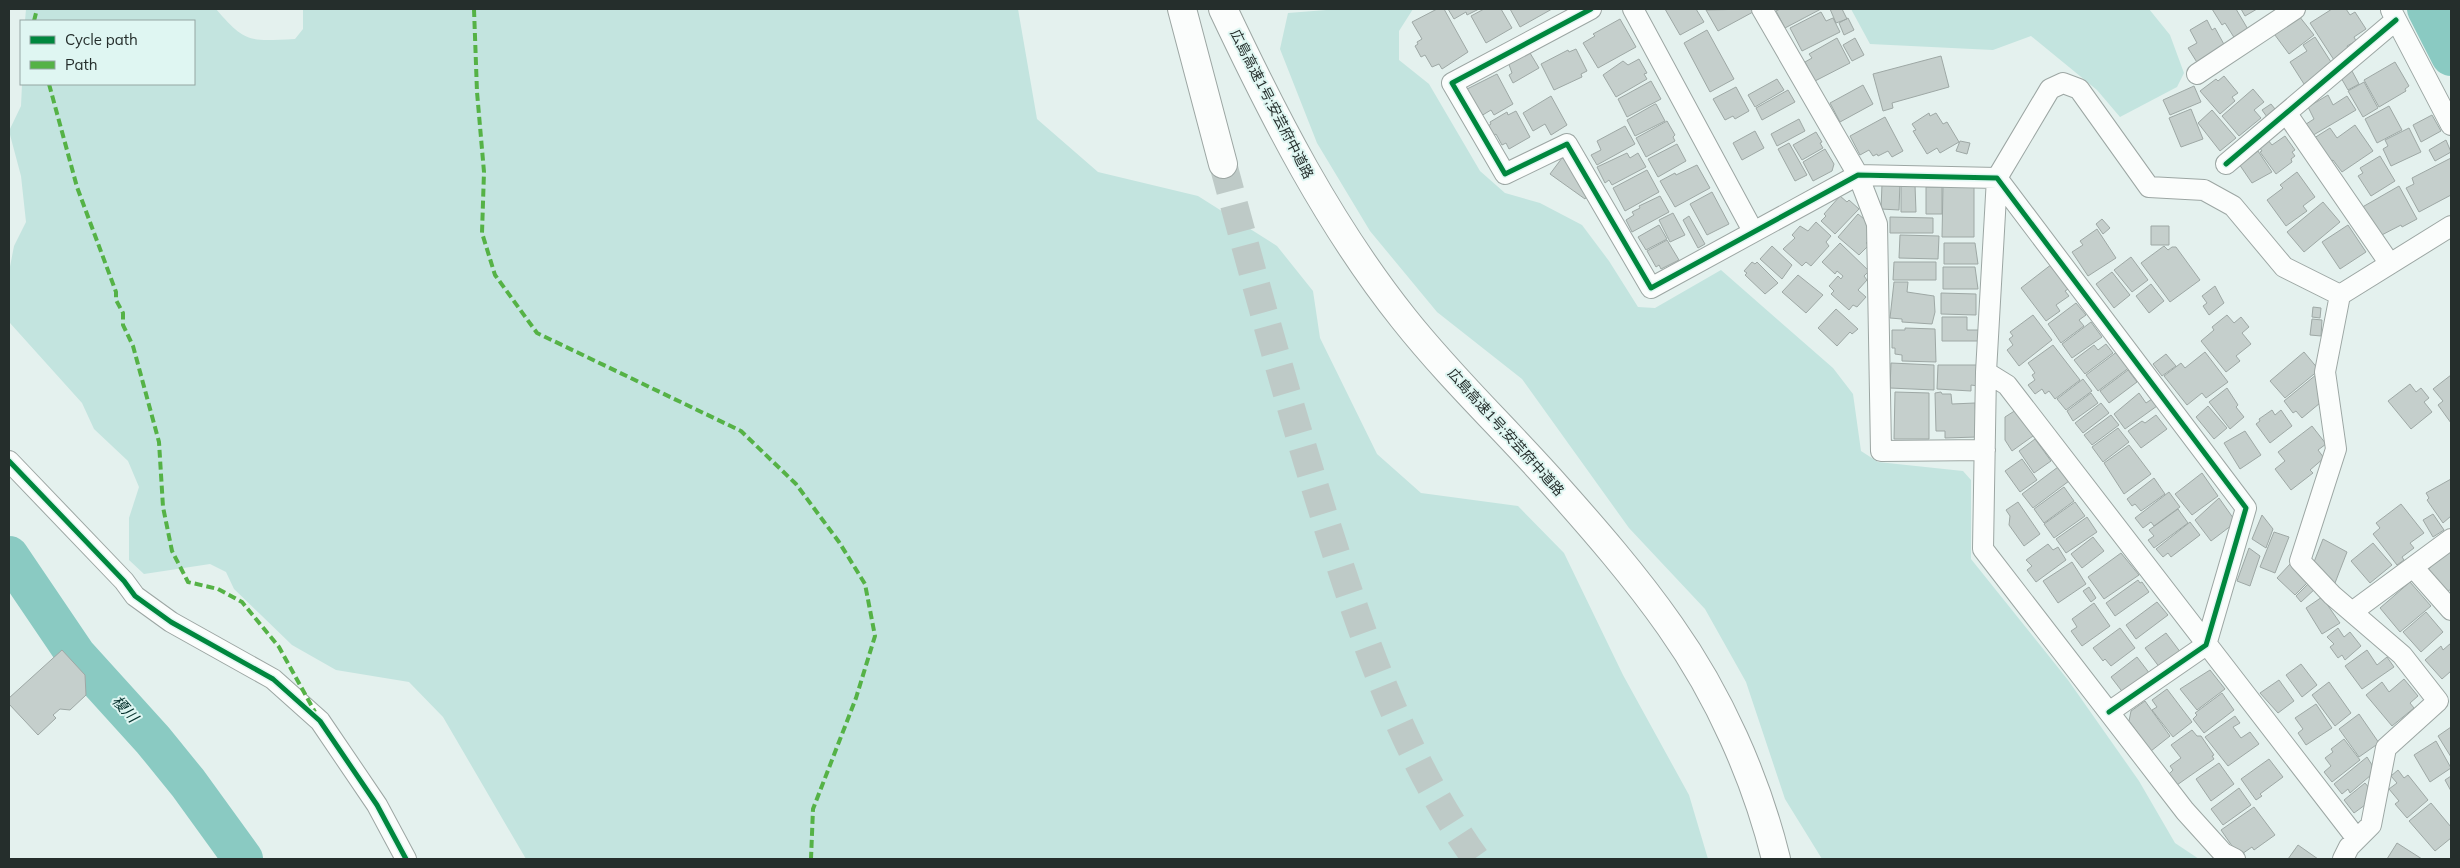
<svg xmlns="http://www.w3.org/2000/svg" width="2460" height="868" font-family="Mulish,'Noto Sans JP',sans-serif">
<style>
.green{fill:#c3e4df}
.lines{fill:none;stroke-linecap:round;stroke-linejoin:round}
.river{stroke:#8acac2;stroke-width:40}
.building{fill:#c5cfcc;stroke:#9ea8a5}
.highway-tunnel{stroke:#becac7;stroke-width:28;stroke-dasharray:28 14;stroke-linecap:butt}
.street-casing{stroke:#9ca6a3;stroke-width:22}
.highway-casing{stroke:#9ca6a3;stroke-width:30}
.street{stroke:#fbfdfc;stroke-width:20}
.highway{stroke:#fbfdfc;stroke-width:28}
.quiet{stroke:#55b246;stroke-width:4;stroke-dasharray:8 4;stroke-linecap:butt}
.cycleway-casing{stroke:#dff6f2;stroke-width:8}
.cycleway{stroke:#00873e;stroke-width:5}
.labels{text-anchor:middle;stroke-width:4;stroke-linejoin:round;paint-order:stroke}
.street-label{font-size:14px;fill:#252e2c;stroke:#dff6f2}
.water-label{font-size:15px;font-style:italic;fill:#05312c;stroke:#dff6f2}
</style>
<rect width="100%" height="100%" fill="#e4f1ee"/>
<path class="green" d="M26,9H216C246,44 250,41 295,39L303,29V9H1018L1037,119L1098,172L1198,196L1277,246L1313,291L1320,338L1377,454L1421,493L1518,506L1564,553L1623,675L1689,795L1708,859H526L443,717L409,682L336,670L292,645L234,589L226,572L210,564L144,574L129,560V518L139,487L128,461L94,429L82,403L10,323L9,272L14,246L26,222L21,176L9,131L21,106L22,84H194V21H25Z
M1339,9H1413L1399,31V60L1429,84L1480,171L1505,193L1540,203L1582,225L1609,261L1638,307L1655,308L1721,270L1833,368L1853,394L1861,451L1878,462L1963,471L1971,480V559L2068,680L2139,781L2175,843L2199,859H1822L1785,799L1746,682L1705,609L1629,528L1522,379L1437,312L1370,231L1317,143L1280,49L1288,13Z
M1851,9H2149L2170,35L2184,73L2177,87L2120,117L2097,90L2031,36L1993,50L1870,44Z"/>
<g class="lines">
<path class="river" d="M2427,9L2451,56
M9,556L76,655L153,740L188,783L243,859"/>
</g>
<path class="building" d="M1437,9H1444L1468,52L1442,69L1439,64L1432,67L1425,55L1421,57L1415,46L1418,44L1417,42L1422,39L1412,22Z
M1448,9H1479L1467,15L1466,12L1454,19Z
M1484,9H1501L1512,28L1486,43L1471,16Z
M1510,9H1552L1520,27Z
M1665,9H1696L1704,22L1680,35Z
M1751,9L1753,12L1718,31L1706,10Z
M1780,9H1821L1785,28L1776,11Z
M1830,9H1842L1847,19L1836,23Z
M2212,9H2236L2249,31L2235,39L2225,23L2222,25Z
M2241,9H2257L2245,16Z
M2332,9H2346L2350,15L2355,12L2366,29L2354,37L2356,41L2347,46L2349,50L2334,60L2310,23Z
M1821,12L1826,21L1833,18L1840,32L1802,51L1790,28Z
M2299,16L2314,35L2289,54L2272,31Z
M1848,18L1854,30L1844,35L1839,23Z
M1620,19L1636,47L1598,68L1583,43L1595,36L1593,34Z
M2207,20L2212,30L2215,28L2226,48L2198,64L2188,48L2197,43L2190,30Z
M1707,30L1734,79L1710,92L1684,43Z
M2315,37L2331,62L2324,67L2326,69L2304,84L2290,62L2307,51L2303,45Z
M1837,38L1850,63L1815,81L1805,62L1812,58L1809,54Z
M1855,38L1864,55L1852,61L1843,45Z
M1527,48L1539,68L1513,83L1509,75L1512,73L1507,59Z
M1576,49L1587,71L1581,74L1582,77L1554,90L1541,64L1568,50L1569,52Z
M1941,56L1949,87L1892,103L1893,108L1883,111L1873,74Z
M1639,59L1647,73L1644,74L1647,79L1616,97L1603,75L1623,61L1628,65Z
M2395,62L2409,86L2405,89L2406,91L2379,107L2364,80Z
M2347,71L2349,73L2352,71L2359,84L2348,90L2340,76Z
M1497,74L1513,104L1494,115L1491,110L1481,116L1465,90Z
M2224,76L2238,93L2232,97L2235,101L2220,114L2200,91L2216,79L2218,81Z
M1777,79L1784,90L1755,107L1748,95Z
M1651,81L1661,99L1627,117L1618,99Z
M2364,82L2378,108L2363,117L2348,91Z
M1863,85L1873,104L1840,122L1830,103Z
M2194,86L2201,102L2170,115L2163,100Z
M1736,87L1749,111L1735,119L1733,116L1725,120L1713,99Z
M2253,89L2264,102L2254,110L2261,118L2239,136L2222,116Z
M1788,90L1795,102L1762,120L1756,108Z
M2328,95L2333,105L2347,96L2356,110L2310,137L2303,126L2314,119L2308,107Z
M1551,96L1567,125L1551,135L1545,124L1533,131L1523,113Z
M1655,104H1656L1665,121L1635,136L1627,120Z
M2271,104L2279,114L2270,121L2262,110Z
M2389,106L2402,130L2377,143L2365,119Z
M2191,109L2203,139L2181,147L2169,118Z
M2212,110L2236,138L2220,151L2198,123Z
M1516,111L1530,137L1509,149L1506,143L1502,145L1496,134L1490,138L1485,128L1491,124L1490,122L1507,112L1508,115Z
M1929,113L1930,116L1936,113L1943,124L1947,122L1959,142L1940,153L1937,148L1927,154L1913,131L1916,130L1912,124Z
M2432,115L2441,131L2421,142L2413,125Z
M1885,117L1903,151L1892,157L1888,151L1878,156L1877,154L1873,156L1869,150L1860,155L1850,136Z
M1799,119L1805,131L1777,146L1771,134Z
M1667,121L1675,135L1673,137L1675,141L1646,157L1636,138Z
M2355,125L2373,151L2342,172L2333,160L2327,164L2311,140L2330,128L2337,138Z
M1625,126L1635,144L1597,165L1591,155L1601,150L1597,141Z
M2409,128L2421,152L2391,166L2383,149L2388,146L2385,140Z
M1755,131L1764,148L1742,160L1733,143Z
M1816,132L1822,142L1820,143L1823,148L1802,160L1793,145Z
M2285,136L2295,150L2292,152L2295,156L2291,159L2292,162L2276,174L2260,152L2262,151L2259,147L2268,140L2272,145Z
M2446,140L2451,152L2435,161L2429,150Z
M1960,141L1970,143L1967,154L1956,151Z
M1789,143L1807,175L1795,181L1778,149Z
M1677,144L1686,161L1658,177L1648,159Z
M1825,149L1834,164L1832,171L1813,181L1803,162Z
M2258,151L2272,172L2252,183L2239,164Z
M1627,153L1630,158L1638,153L1646,167L1612,185L1609,180L1605,183L1597,167Z
M2380,156L2395,181L2371,196L2358,176L2363,173L2360,168Z
M1562,158L1576,167L1589,193L1585,199L1550,174Z
M2451,158V195L2419,212L2406,188L2414,184L2412,178Z
M1697,165L1710,188L1675,207L1660,181L1675,173L1676,175Z
M1647,170L1659,192L1625,211L1613,188Z
M2297,172L2315,197L2303,206L2307,211L2286,226L2267,200L2283,188L2280,185Z
M1900,181L1899,210L1881,209L1882,184Z
M1901,185H1915L1916,212H1901Z
M1943,186L1974,187V237H1942Z
M2399,186L2417,219L2402,227L2401,225L2376,238L2359,209Z
M1926,187H1942V214H1926Z
M1712,192L1729,224L1707,235L1690,204Z
M1660,196L1669,212L1632,232L1626,220L1634,215L1632,212L1640,208L1639,206Z
M1840,196L1847,202L1849,200L1859,209L1835,234L1821,221L1826,216L1824,214Z
M2323,202L2340,222L2304,252L2287,232Z
M1673,213L1685,235L1670,242L1659,220Z
M1858,214L1869,223L1871,238L1866,243L1869,245L1859,255L1838,237Z
M1689,216L1705,244L1698,248L1683,220Z
M1890,217L1933,218V233H1890Z
M2102,219L2110,228L2103,234L2096,224Z
M1816,222L1831,236L1826,242L1829,246L1811,266L1806,262L1802,266L1783,249L1795,238L1792,235L1800,226L1808,231Z
M1659,225L1667,239L1646,250L1638,237Z
M2348,225L2366,252L2340,269L2322,242Z
M2151,226H2169V245H2151Z
M2097,229L2116,258L2088,276L2072,252L2083,245L2080,241Z
M1900,235L1939,236L1938,259L1899,258Z
M1667,240L1679,260L1661,269L1659,265L1656,267L1647,251Z
M1840,243L1869,271L1864,276L1867,280L1858,290L1866,297L1857,307L1853,305L1849,310L1831,294L1834,291L1829,286L1838,276L1841,279L1843,276L1837,271L1835,274L1822,262Z
M1944,243H1975L1978,264H1944Z
M1772,246L1792,265L1782,279L1760,259Z
M2164,246L2168,250L2172,247H2176L2200,280L2170,302L2141,263Z
M2131,257L2148,280L2132,292L2114,270Z
M1752,262L1755,264L1757,262L1778,283L1765,294L1745,275L1747,273L1744,271Z
M1894,262H1936V280H1893Z
M2052,264L2070,288L2065,291L2069,296L2056,305L2060,311L2046,321L2021,288Z
M1943,267H1975L1978,289H1943Z
M2112,272L2130,295L2114,308L2096,284Z
M1798,275L1823,295L1806,313L1782,292Z
M1894,282H1908L1907,292L1934,296L1935,312L1932,324L1902,322V319L1890,318Z
M2151,284L2164,301L2149,313L2136,296Z
M2215,286L2224,303L2209,315L2203,306L2207,303L2202,296Z
M1941,293L1976,294V315L1941,314Z
M2076,303L2086,315L2079,320L2084,326L2061,343L2048,324Z
M2313,307L2321,308L2320,318L2312,317Z
M1836,309L1858,329L1852,334L1850,332L1837,346L1818,328Z
M2033,315L2052,340L2019,366L2007,350L2013,345L2009,339L2013,336L2010,332Z
M2227,315L2234,323L2241,317L2249,327L2242,333L2251,344L2236,356L2240,361L2226,372L2201,341L2214,330L2212,327Z
M1942,317H1967V330H1979V341H1942Z
M2312,319L2322,320L2321,336L2310,335Z
M2091,322L2102,337L2072,358L2062,344Z
M1905,328L1935,329L1936,362L1902,361V355L1895,354V348H1892V330H1905Z
M2106,344L2113,353L2085,374L2074,360L2094,345L2098,350Z
M2053,345L2080,380L2055,399L2049,391L2045,394L2042,389L2035,394L2028,385L2035,380L2032,375L2035,373L2028,363Z
M2118,351L2130,367L2098,391L2086,375Z
M2205,352L2228,382L2206,398L2202,393L2187,405L2164,376L2181,363L2185,368Z
M2304,352L2319,370L2285,398L2270,381Z
M2166,354L2176,366L2162,376L2153,364Z
M1891,363L1934,365V390L1890,388Z
M1938,365H1978V386L1971,385V391L1937,389Z
M2128,370L2137,382L2109,403L2100,391Z
M2317,374L2323,396L2318,401L2320,403L2302,418L2296,411L2293,413L2284,401Z
M2451,375V423L2438,405L2443,401L2433,389Z
M2083,379L2092,391L2066,410L2057,399Z
M2410,384L2416,392L2421,388L2429,398L2424,402L2432,412L2411,429L2388,401Z
M2227,388L2238,405L2236,407L2244,417L2230,429L2209,402Z
M1895,392L1929,393V439H1894Z
M1941,392L1942,394H1951L1952,404L1975,403L1977,437L1945,438V431H1936L1935,393Z
M2091,393L2098,403L2073,421L2067,411Z
M2139,393L2146,403L2152,399L2157,406L2125,429L2114,414Z
M2101,403L2109,413L2083,433L2075,423Z
M2208,406L2227,428L2214,439L2196,417Z
M2016,410L2033,436L2012,451L2005,440V417Z
M2272,410L2275,415L2281,410L2292,426L2270,443L2256,424L2260,421L2259,419Z
M2111,415L2119,425L2092,445L2084,435Z
M2156,415L2167,429L2141,448L2128,431L2142,421L2145,423Z
M2312,426L2326,444L2318,450L2324,458L2310,470L2313,473L2291,490L2275,469L2285,461L2278,452Z
M2118,428L2129,442L2103,462L2092,447Z
M2245,431L2261,455L2240,469L2224,443Z
M2035,439L2051,461L2034,473L2019,451Z
M2129,445L2151,474L2124,494L2104,463Z
M2022,459L2037,480L2020,492L2005,471Z
M2058,467L2069,481L2033,508L2022,494Z
M2202,473L2218,496L2192,515L2175,494Z
M2154,478L2165,494L2141,511L2135,504L2132,506L2127,499Z
M2451,479V516L2443,523L2427,500L2429,498L2426,493Z
M2064,487L2074,501L2044,523L2034,509Z
M2169,492L2180,507L2154,526L2151,522L2143,528L2135,518Z
M2219,498L2236,522L2211,541L2195,520Z
M2018,502L2040,534L2024,546L2009,525L2010,516L2006,510Z
M2075,502L2085,516L2054,538L2044,524Z
M2401,504L2424,533L2410,543L2414,548L2402,557L2404,560L2397,565L2373,534L2380,528L2376,523Z
M2178,509L2188,523L2154,548L2148,540L2154,536L2149,530Z
M2433,514L2444,530L2433,537L2423,520Z
M2262,515L2273,529L2266,548L2252,539Z
M2087,517L2097,532L2066,553L2056,539Z
M2190,522L2200,535L2171,557L2168,553L2163,557L2156,549Z
M2274,532L2289,537L2275,573L2260,567Z
M2093,537L2104,551L2082,568L2071,554Z
M2323,539L2347,552L2335,583L2314,562Z
M2373,543L2392,565L2370,583L2351,561Z
M2048,544L2053,550L2058,547L2066,560L2036,582L2027,570L2032,566L2026,560Z
M2451,546V589L2447,592L2427,570L2431,567L2430,565Z
M2249,548L2260,556L2250,586L2237,581Z
M2121,553L2139,575L2104,599L2088,577Z
M2072,562L2086,584L2058,603L2043,581Z
M2291,563L2309,581L2295,595L2277,578Z
M2138,580L2140,583L2142,582L2149,592L2115,616L2106,603Z
M2310,582L2316,588L2301,602L2296,596Z
M2410,582L2431,606L2400,632L2380,608Z
M2089,587L2096,598L2091,602L2083,591Z
M2322,597L2340,623L2322,634L2306,608Z
M2157,602L2168,615L2136,639L2126,625Z
M2094,603L2110,626L2082,646L2071,631L2077,627L2072,619Z
M2426,612L2443,632L2421,652L2403,632Z
M2120,628L2135,648L2111,666L2105,659L2103,661L2093,648Z
M2338,628L2344,637L2350,632L2361,646L2345,660L2342,655L2338,658L2330,647L2334,644L2327,637Z
M2166,633L2181,653L2160,668L2145,648Z
M2451,643V671L2442,679L2425,660L2441,646L2443,650Z
M62,650L85,675L86,695L70,710L60,709L53,715L56,718L38,735L9,704V698Z
M2367,650L2377,665L2387,657L2394,667L2362,689L2345,666Z
M2137,657L2150,674L2124,694L2111,677Z
M2301,664L2317,685L2302,697L2286,675Z
M2210,670L2225,689L2197,710L2180,689Z
M2404,679L2418,696L2410,703L2414,708L2392,726L2366,695L2382,682L2389,692Z
M2279,680L2294,701L2278,713L2260,693Z
M2329,682L2351,713L2335,726L2312,695Z
M2167,689L2192,722L2173,737L2152,710L2157,707L2152,700Z
M2222,693L2234,710L2204,733L2193,719L2197,715L2195,713Z
M2145,701L2170,736L2151,751L2129,721L2131,711Z
M2316,704L2332,728L2306,745L2298,733L2303,729L2295,718Z
M2359,714L2379,743L2359,757L2339,729Z
M2235,716L2240,723L2233,727L2241,738L2250,732L2259,744L2228,766L2205,737Z
M2451,727V757L2438,736Z
M2192,730L2197,736H2201L2214,755L2212,756L2214,759L2177,785L2169,774L2173,770L2170,766L2181,758L2171,745Z
M2344,739L2360,760L2332,782L2324,772L2331,766L2325,758L2333,752L2331,749Z
M2436,741L2451,768L2430,782L2414,755Z
M2367,757L2372,765L2371,775L2350,793L2348,789L2342,794L2334,784Z
M2269,759L2283,777L2260,794L2262,796L2256,800L2241,779Z
M2219,763L2234,784L2211,801L2196,779Z
M2398,770L2404,778L2408,775L2428,800L2407,818L2395,804L2399,801L2389,789L2397,783L2391,776Z
M2451,776V791L2445,780Z
M2365,783L2370,789L2365,805L2354,813L2344,800Z
M2239,788L2251,805L2223,825L2211,809Z
M2431,803L2451,827V838L2435,851L2409,821Z
M2254,807L2275,835L2254,850L2252,847L2239,856L2221,830Z
M2397,843L2422,859H2387Z
M2298,845L2318,859H2288Z"/>
<g class="lines">
<path class="highway-tunnel" d="M1223,164C1255,282 1287,399 1324,516C1362,635 1402,756 1476,859"/>
<defs>
<path id="street" d="M1591,9L1452,83L1505,174L1567,144L1651,288L1858,175L1997,178L2246,508L2206,645L2109,712
M1633,9L1753,231
M1762,9L1858,175L1877,224L1881,451L1985,450
M2391,10L2451,125
M2197,74L2295,9
M2287,114L2390,264
M2226,164L2396,20
M2340,295L2325,372L2336,449L2300,561L2332,595L2402,655L2438,701L2386,748L2371,825L2349,847L2343,859
M1986,372L2007,385L2357,839
M9,461L124,581L135,596L171,622L273,679L320,721L377,805L406,859
M2413,567L2451,610
M2352,612L2451,539
M2235,859L2223,853L2185,811L1983,549L1986,372L1997,178L2050,89L2063,83L2079,89L2149,187L2204,190L2233,206L2284,267L2340,295L2451,226"/>
<path id="highway" d="M1182,9L1223,164
M1223,9C1274,117 1329,225 1404,319C1450,377 1504,428 1553,483C1594,529 1635,576 1670,626C1719,695 1756,778 1776,859"/>
</defs>
<use href="#street" class="street-casing"/>
<use href="#highway" class="highway-casing"/>
<use href="#street" class="street"/>
<use href="#highway" class="highway"/>
<path class="quiet" d="M474,9L477,92L484,172L482,233L495,275L537,333L741,431L796,484L839,542L865,584L875,636L856,698L813,809L811,859
M34,21L37,9
M49,84L77,187L116,292V300L123,313V325L133,346L159,442L163,507L172,551L188,582L218,589L242,602L279,647L315,712"/>
<defs>
<path id="cycleway" d="M1591,9L1452,83L1505,174L1567,144L1651,288L1858,175L1997,178L2246,508L2206,645L2109,712
M2226,164L2396,20
M9,461L124,581L135,596L171,622L273,679L320,721L377,805L406,859"/>
</defs>
<use href="#cycleway" class="cycleway-casing"/>
<use href="#cycleway" class="cycleway"/>
</g>
<g class="labels">
<g class="street-label">
<text transform="translate(1272 104) rotate(63)" y="5">広島高速1号;安芸府中道路</text>
<text transform="translate(1506 432) rotate(48)" y="5">広島高速1号;安芸府中道路</text>
</g>
<g class="water-label">
<text transform="translate(125 709) rotate(48)" y="5">榎川</text>
</g>
</g>
<rect width="2460" height="868" fill="none" stroke="#252e2c" stroke-width="20"/>
<rect x="20" y="20" width="175" height="65" fill="#dff6f2" stroke="#95a6a3"/>
<rect x="30" y="36" width="25" height="8" fill="#00873e" stroke="#95a6a3"/>
<text x="65" y="45" font-size="15" fill="#252e2c">Cycle path</text>
<rect x="30" y="61" width="25" height="8" fill="#55b246" stroke="#95a6a3"/>
<text x="65" y="70" font-size="15" fill="#252e2c">Path</text>
</svg>
